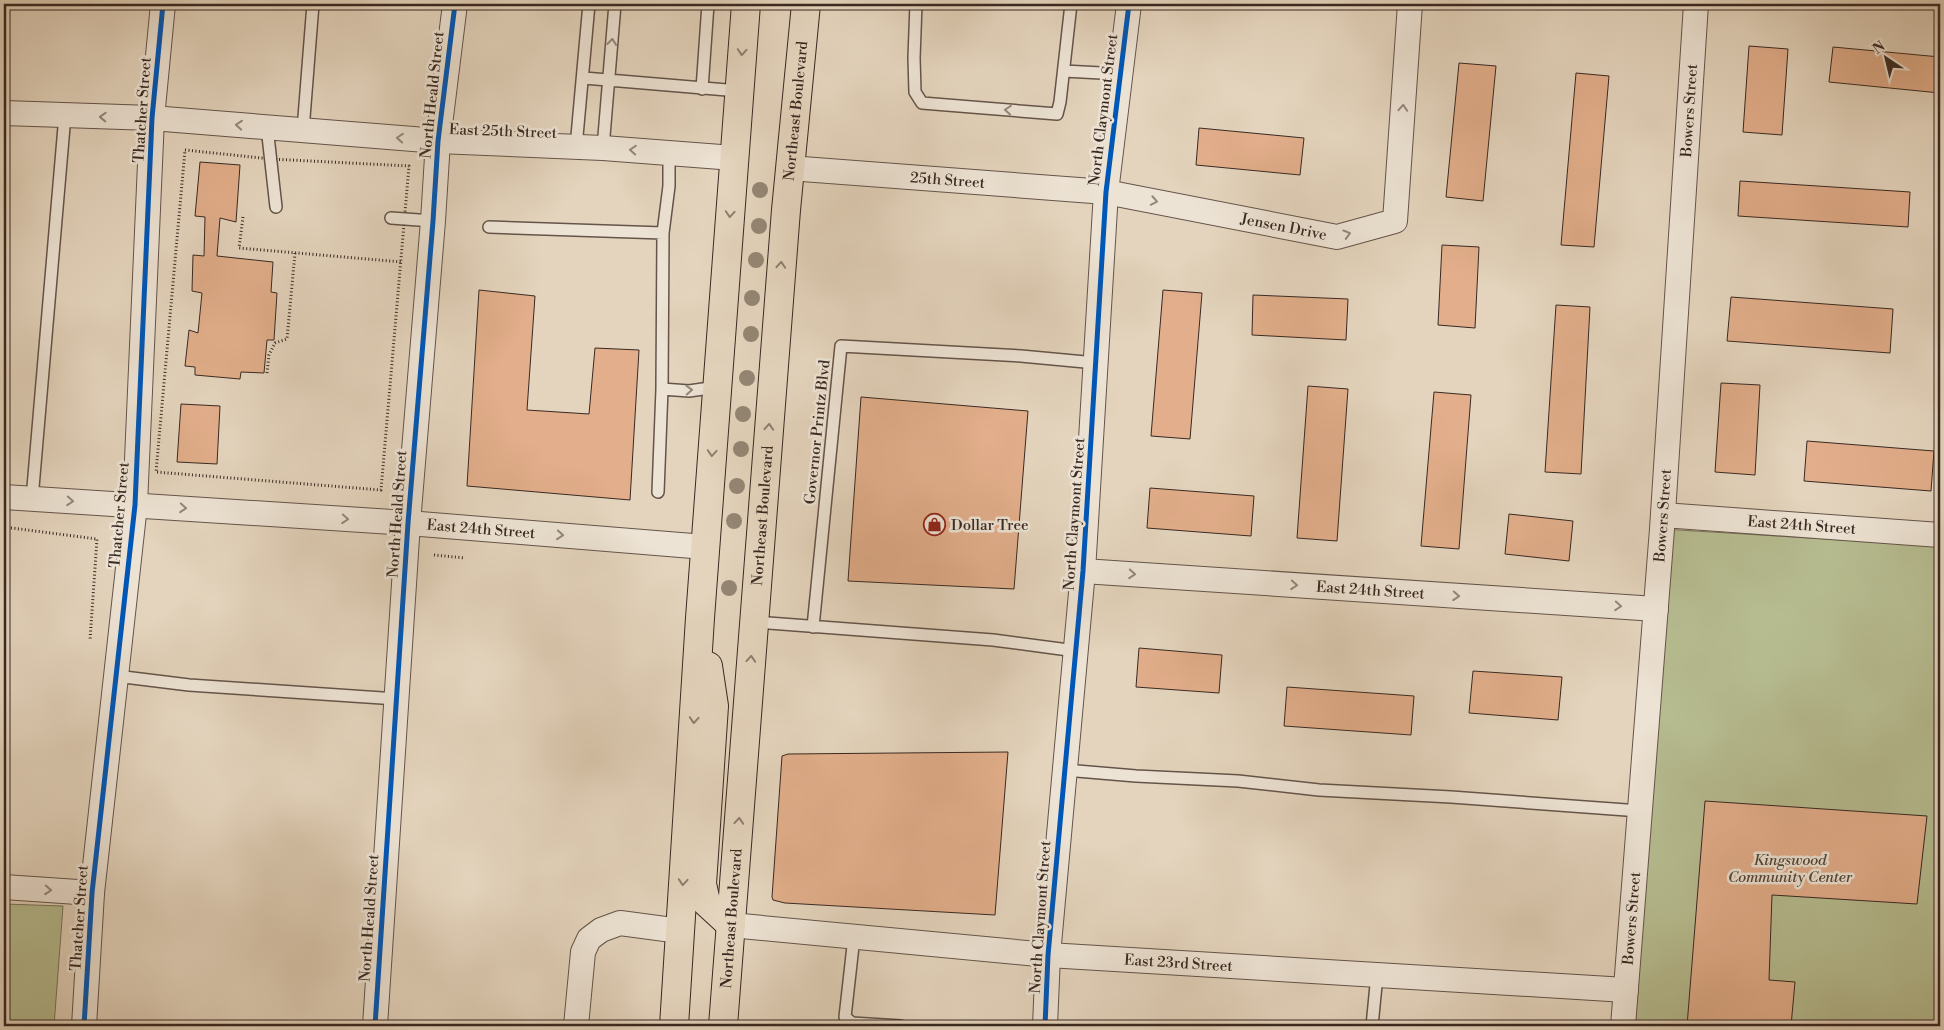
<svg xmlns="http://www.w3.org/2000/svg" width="1944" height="1030" font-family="'Libre Bodoni',serif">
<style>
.green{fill:#b6bc90;stroke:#787259}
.building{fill:#e2ae8b;stroke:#392922}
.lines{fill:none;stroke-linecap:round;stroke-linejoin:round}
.service-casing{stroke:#645449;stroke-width:14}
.minor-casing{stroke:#645449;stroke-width:26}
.primary-casing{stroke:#392922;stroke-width:30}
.path{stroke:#392922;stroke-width:3;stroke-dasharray:1 2.5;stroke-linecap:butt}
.service{stroke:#ede3d4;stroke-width:11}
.minor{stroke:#ede3d4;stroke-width:24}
.primary{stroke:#e4d4bd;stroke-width:28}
.cycleway-casing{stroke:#ede3d4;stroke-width:8}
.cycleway{stroke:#0057b8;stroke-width:5}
.tree{fill:#948674}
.oneway{stroke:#93867b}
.oneway2{stroke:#8e7e70}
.labels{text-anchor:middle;stroke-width:5;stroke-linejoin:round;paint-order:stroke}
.street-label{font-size:15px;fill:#392922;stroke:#ede3d4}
.poi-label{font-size:15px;fill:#392922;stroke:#ede3d4;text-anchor:start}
.park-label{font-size:15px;font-style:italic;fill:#524638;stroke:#ede3d4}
</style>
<rect width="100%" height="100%" fill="#e4d4bd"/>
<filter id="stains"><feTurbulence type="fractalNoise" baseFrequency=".004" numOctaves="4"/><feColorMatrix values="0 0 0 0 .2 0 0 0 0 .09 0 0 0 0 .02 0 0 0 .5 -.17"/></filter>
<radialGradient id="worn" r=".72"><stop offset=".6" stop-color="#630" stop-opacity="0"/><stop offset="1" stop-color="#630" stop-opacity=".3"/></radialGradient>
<path class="green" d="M1662,529L1940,546V1026H1627Z
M4,904L63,906L54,1026H4Z"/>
<path class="building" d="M1579,4H1618L1617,9L1579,6Z
M1749,46L1788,49L1782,135L1743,132Z
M1833,47L1940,57V93L1829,82Z
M1459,63L1496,66L1483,201L1446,197Z
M1576,73L1609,76L1594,247L1561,245Z
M1199,128L1304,138L1300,175L1196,165Z
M200,162L240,165L236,222L220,218L217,256L273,262L271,292L277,293L274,340H267L264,373L241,372L240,379L195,375V367L185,366L189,330L198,333L202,293L192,291L193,255L204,256L205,217L195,216Z
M1740,181L1910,192L1908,227L1738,216Z
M1442,245L1479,247L1475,328L1438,325Z
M479,290L535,296L527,410L589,414L595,348L639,350L630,500L467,486Z
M1163,290L1202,293L1190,439L1151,436Z
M1253,295L1348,299L1346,340L1252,335Z
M1731,297L1893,309L1890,353L1727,341Z
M1556,305L1590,307L1581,474L1545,472Z
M1721,383L1760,385L1755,475L1715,472Z
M1308,386L1348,389L1337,541L1297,538Z
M1434,392L1471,395L1459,549L1421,546Z
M861,397L1028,411L1014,589L848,581Z
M181,404L220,406L217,464L177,462Z
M1807,441L1934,451L1931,491L1804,481Z
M1150,488L1254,496L1251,536L1147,528Z
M1509,514L1573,521L1569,561L1505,554Z
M1139,648L1222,655L1219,693L1136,687Z
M1473,671L1562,677L1558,720L1469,713Z
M1287,687L1414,696L1411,735L1284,726Z
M1008,752L995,915L785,903L773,900L772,897L782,756L788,754Z
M1705,801L1927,816L1917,904L1772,895L1769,980L1795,982L1791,1026H1687Z"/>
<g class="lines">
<defs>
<path id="service" d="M916,4L914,58L915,92L922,103L1057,114L1060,102L1071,4
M1064,71L1120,74
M584,78L739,91
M702,89L708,4
M267,127L276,207
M303,130L313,4
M576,147L589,4
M603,148L615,4
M391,218L433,221
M489,227L663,233L662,389L658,492
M663,233L669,186V153
M662,389L689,391L717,387
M32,499L65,115
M754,622L993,640L1076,651
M813,627L841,346L1021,356L1096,363
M116,676L189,685L397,699
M1065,770L1136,776L1238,781L1319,790L1451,797L1640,811
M854,937L845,1017L852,1023L901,1026
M1372,1026L1377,975"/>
<g id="minor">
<path d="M4,113L152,118L438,141L603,148L734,158"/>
<path id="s1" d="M789,168L1106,192L1337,237L1395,221L1410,4"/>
<path id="s2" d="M4,497L408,523L705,547"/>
<path id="s3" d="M1663,515L1940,535"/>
<path id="s4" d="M1083,571L1656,609"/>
<path d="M4,887L92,893"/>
<path id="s5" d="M731,925L1048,955L1626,990"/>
<path d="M84,1026L92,893L135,505L152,118L163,4"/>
<path d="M375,1026L408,523L433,221L438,141L455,4"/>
<path d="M576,1026L583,952L589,939L601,930L620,923L680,931"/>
<path d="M1045,1026L1048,955L1083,571L1106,192L1129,4"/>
<path id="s6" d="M1623,1026L1662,529L1696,4"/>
</g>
<g id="primary">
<path d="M708,666L714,706L702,884L706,902L731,925"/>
<path d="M674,1026L700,618L746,4"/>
<path id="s7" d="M723,1026L786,210L806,4"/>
</g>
</defs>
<use href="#service" class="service-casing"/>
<use href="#minor" class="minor-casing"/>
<use href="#primary" class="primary-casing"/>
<path class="path" d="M185,150L271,159L409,166L381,490L156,472Z
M243,217L239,248L402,262
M267,373L269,355L275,343L287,339L295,253
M4,527L97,539L90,640
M434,555L465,558"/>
<use href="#service" class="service"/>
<use href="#minor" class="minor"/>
<use href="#primary" class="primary"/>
<defs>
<path id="cycleway" d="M84,1026L92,893L135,505L152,118L163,4
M375,1026L408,523L433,221L438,141L455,4
M1045,1026L1048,955L1083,571L1106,192L1129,4"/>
</defs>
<use href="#cycleway" class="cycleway-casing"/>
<use href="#cycleway" class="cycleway"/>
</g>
<g class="tree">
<circle cx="760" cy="190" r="8"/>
<circle cx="759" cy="226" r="8"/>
<circle cx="756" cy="260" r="8"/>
<circle cx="752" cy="298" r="8"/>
<circle cx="751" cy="334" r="8"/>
<circle cx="747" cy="378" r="8"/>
<circle cx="743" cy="414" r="8"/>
<circle cx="741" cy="449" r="8"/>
<circle cx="737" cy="486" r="8"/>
<circle cx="734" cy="521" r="8"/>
<circle cx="729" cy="588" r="8"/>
</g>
<defs><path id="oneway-chevron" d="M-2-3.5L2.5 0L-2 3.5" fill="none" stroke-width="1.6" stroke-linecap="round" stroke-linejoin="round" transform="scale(1.25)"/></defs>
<g class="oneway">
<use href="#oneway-chevron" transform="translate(612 42) rotate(-84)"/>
<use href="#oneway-chevron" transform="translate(1403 108) rotate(-86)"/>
<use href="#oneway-chevron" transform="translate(1008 110) rotate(-175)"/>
<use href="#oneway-chevron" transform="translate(103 117) rotate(-178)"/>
<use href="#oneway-chevron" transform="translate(239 125) rotate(-175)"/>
<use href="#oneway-chevron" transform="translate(400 138) rotate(-175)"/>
<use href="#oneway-chevron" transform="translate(633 150) rotate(-176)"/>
<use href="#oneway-chevron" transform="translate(1154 201) rotate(11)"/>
<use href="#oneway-chevron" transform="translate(1347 234) rotate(-16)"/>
<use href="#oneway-chevron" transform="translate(689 390) rotate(-3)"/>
<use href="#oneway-chevron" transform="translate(70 501) rotate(4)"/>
<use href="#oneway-chevron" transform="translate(183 508) rotate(4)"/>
<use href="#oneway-chevron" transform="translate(345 519) rotate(4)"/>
<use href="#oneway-chevron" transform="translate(560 535) rotate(5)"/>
<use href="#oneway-chevron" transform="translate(1132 574) rotate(4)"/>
<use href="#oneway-chevron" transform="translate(1294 585) rotate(4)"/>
<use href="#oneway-chevron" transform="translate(1456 596) rotate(4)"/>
<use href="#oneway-chevron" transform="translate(1618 606) rotate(4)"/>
<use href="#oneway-chevron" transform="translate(48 890) rotate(4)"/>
</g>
<g class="oneway2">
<use href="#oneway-chevron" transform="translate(742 52) rotate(94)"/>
<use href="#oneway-chevron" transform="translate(730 214) rotate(94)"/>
<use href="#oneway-chevron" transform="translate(781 265) rotate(-86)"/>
<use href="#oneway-chevron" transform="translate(769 427) rotate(-86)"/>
<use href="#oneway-chevron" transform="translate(712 453) rotate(94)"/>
<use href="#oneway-chevron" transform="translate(751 659) rotate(-86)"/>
<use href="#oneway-chevron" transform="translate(694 720) rotate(94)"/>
<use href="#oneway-chevron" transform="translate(739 821) rotate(-86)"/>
<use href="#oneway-chevron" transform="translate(683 882) rotate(94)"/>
</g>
<defs>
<symbol id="shop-ring" viewBox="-11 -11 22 22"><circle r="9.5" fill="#ede3d4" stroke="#8f2418" stroke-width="1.5"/><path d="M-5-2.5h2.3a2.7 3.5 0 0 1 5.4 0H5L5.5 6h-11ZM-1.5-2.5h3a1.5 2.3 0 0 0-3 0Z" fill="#8f2418"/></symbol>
</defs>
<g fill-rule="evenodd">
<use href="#shop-ring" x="922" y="512" width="25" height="25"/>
</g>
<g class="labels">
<g class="street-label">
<text transform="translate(432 95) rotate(-84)" y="5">North Heald Street</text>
<text transform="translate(142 110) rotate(-86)" y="5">Thatcher Street</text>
<text transform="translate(1103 110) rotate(-83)" y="5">North Claymont Street</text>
<text dy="5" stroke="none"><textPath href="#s7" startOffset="918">Northeast Boulevard</textPath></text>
<text dy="5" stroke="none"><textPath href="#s6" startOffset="918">Bowers Street</textPath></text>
<text transform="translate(503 131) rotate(2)" y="5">East 25th Street</text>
<text dy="5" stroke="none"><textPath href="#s1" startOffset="159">25th Street</textPath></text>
<text dy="5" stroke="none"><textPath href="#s1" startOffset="499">Jensen Drive</textPath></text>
<text transform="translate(817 432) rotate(-84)" y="5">Governor Printz Blvd</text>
<text transform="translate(397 514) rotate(-86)" y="5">North Heald Street</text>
<text transform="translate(1074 514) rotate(-86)" y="5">North Claymont Street</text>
<text transform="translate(119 515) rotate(-85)" y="5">Thatcher Street</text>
<text dy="5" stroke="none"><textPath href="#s7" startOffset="512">Northeast Boulevard</textPath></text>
<text dy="5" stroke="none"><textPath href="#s6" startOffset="512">Bowers Street</textPath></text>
<text dy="5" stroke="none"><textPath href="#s3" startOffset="139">East 24th Street</textPath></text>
<text dy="5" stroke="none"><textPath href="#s2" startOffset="478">East 24th Street</textPath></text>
<text dy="5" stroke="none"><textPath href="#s4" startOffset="288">East 24th Street</textPath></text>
<text transform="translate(1040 917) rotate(-86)" y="5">North Claymont Street</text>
<text transform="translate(79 918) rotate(-86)" y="5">Thatcher Street</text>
<text transform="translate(369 918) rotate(-86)" y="5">North Heald Street</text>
<text dy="5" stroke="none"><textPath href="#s7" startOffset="108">Northeast Boulevard</textPath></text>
<text dy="5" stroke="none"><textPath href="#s6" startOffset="108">Bowers Street</textPath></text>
<text dy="5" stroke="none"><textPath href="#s5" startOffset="449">East 23rd Street</textPath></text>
</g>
<g class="poi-label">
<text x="951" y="530">Dollar Tree</text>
</g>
<g class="park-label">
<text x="1790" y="865">Kingswood<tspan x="1790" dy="17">Community Center</tspan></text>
</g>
</g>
<rect width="1944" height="1030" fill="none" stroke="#e4d4bd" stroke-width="20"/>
<rect x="5" y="5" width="1934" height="1020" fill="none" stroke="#392922" stroke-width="2.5"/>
<rect x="10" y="10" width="1924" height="1010" fill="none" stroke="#392922"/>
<g transform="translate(1886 58) rotate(325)" stroke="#ede3d4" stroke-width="4" paint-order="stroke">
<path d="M0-4L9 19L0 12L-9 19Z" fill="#392922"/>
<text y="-8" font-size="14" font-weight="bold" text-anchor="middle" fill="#392922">N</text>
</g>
<rect width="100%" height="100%" filter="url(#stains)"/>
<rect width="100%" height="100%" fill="url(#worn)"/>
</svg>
